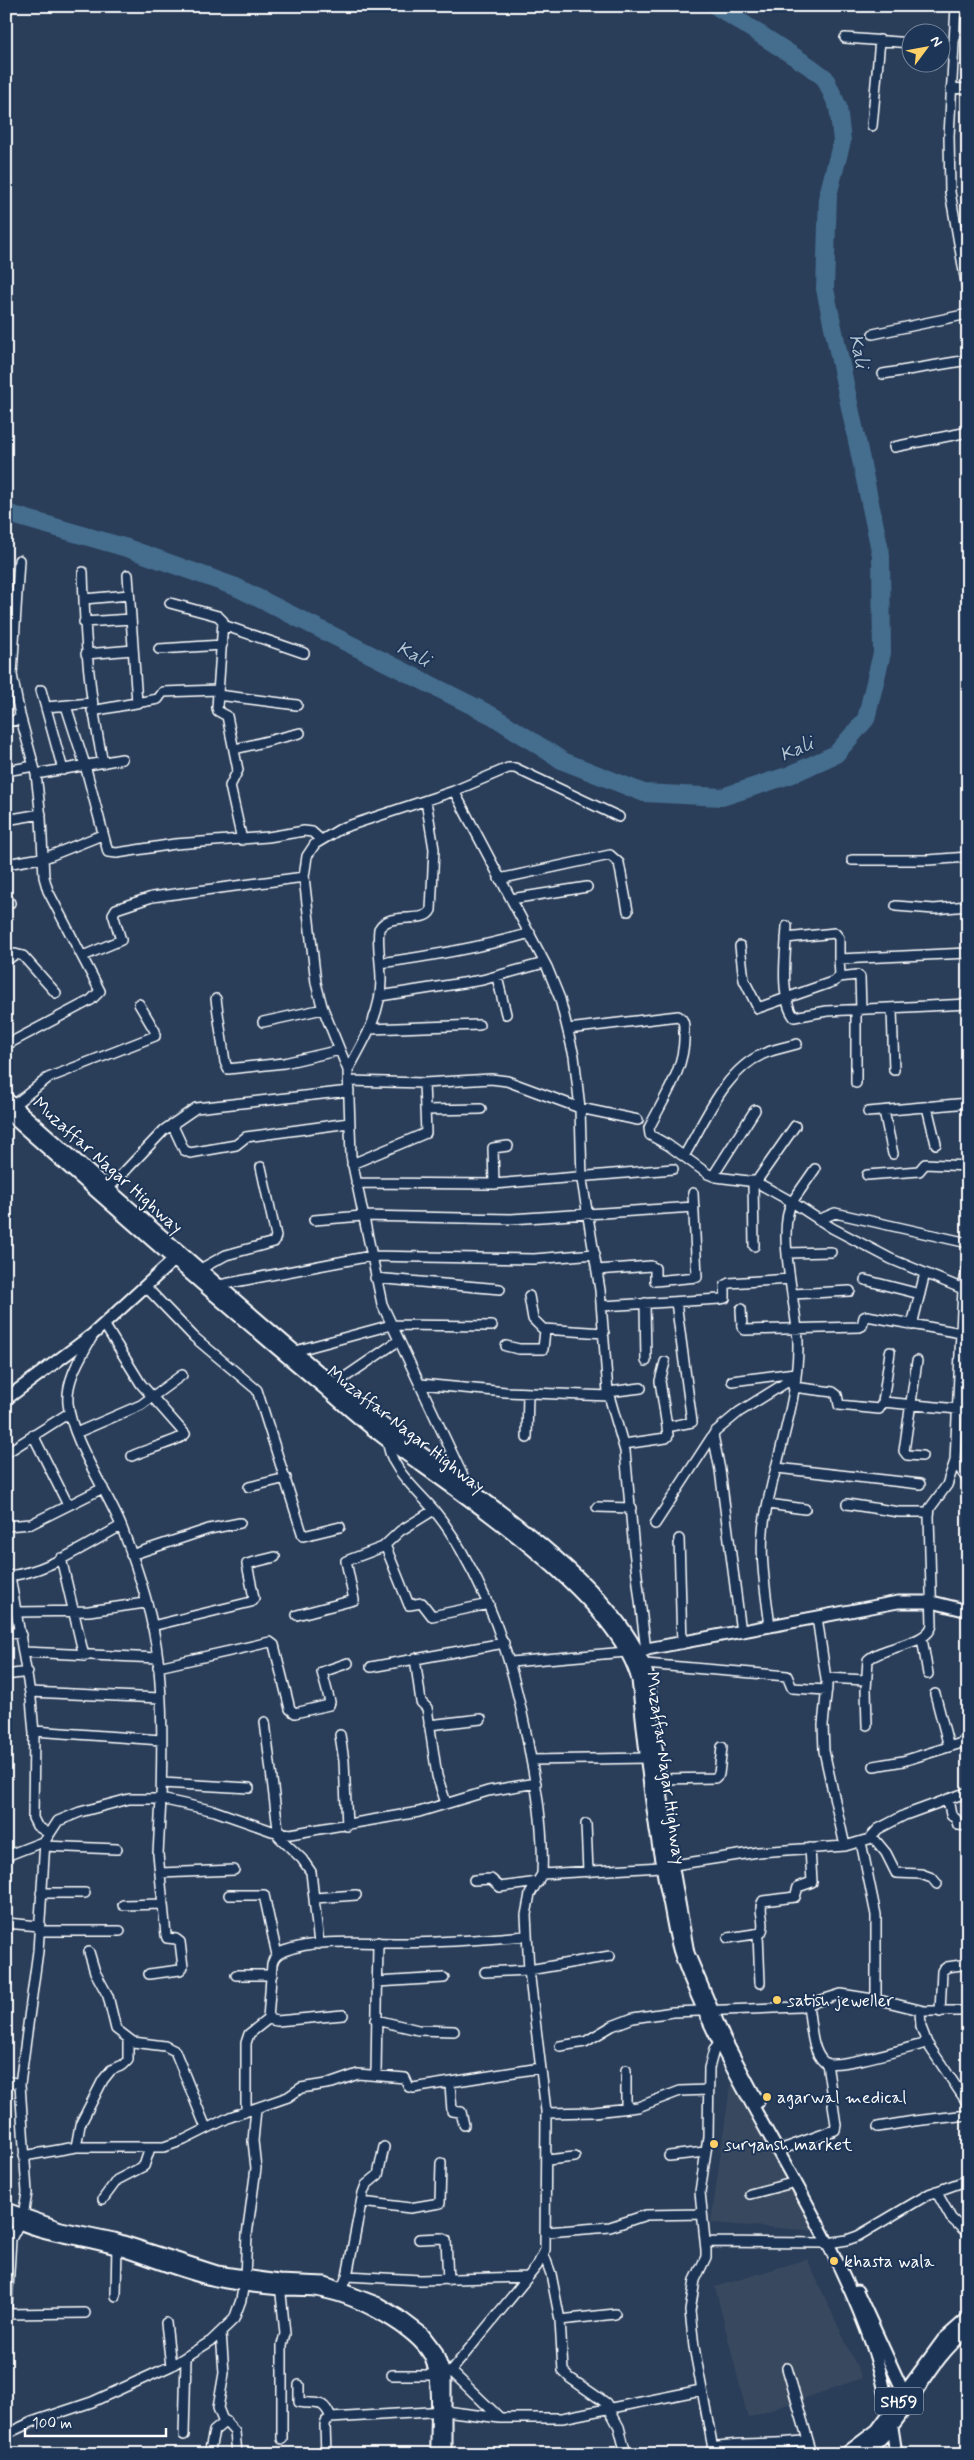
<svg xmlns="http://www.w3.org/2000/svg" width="974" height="2460" font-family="Mynerve,sans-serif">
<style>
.built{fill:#39495e}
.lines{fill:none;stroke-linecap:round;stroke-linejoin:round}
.river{stroke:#456d8d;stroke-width:18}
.minor-casing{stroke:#fff;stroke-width:12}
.major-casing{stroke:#fff;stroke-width:15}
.minor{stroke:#1d3557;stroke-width:9}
.major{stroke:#1d3557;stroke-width:11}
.poi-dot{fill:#ffd166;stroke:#1d3557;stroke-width:2}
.labels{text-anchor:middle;stroke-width:4;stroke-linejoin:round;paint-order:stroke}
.shield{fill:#1d3557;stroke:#bbc2cd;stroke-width:1}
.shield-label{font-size:16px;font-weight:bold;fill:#fff}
.street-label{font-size:18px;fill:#fff;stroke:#1d3557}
.poi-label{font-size:18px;fill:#fff;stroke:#1d3557;text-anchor:start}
.water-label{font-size:19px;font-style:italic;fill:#b5c5d1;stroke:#1d3557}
</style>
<rect width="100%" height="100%" fill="#2a3e5a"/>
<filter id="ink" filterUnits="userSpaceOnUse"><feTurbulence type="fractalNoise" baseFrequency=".02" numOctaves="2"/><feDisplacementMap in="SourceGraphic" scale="10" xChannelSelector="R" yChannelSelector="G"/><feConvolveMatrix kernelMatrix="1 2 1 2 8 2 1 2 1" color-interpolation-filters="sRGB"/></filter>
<g filter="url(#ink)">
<path class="built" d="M732,2073L818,2231L711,2223Z
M807,2259L862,2378L748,2418L715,2287Z"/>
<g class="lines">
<path class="river" d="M6,513L127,548L236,587L493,716L563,761L644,793L722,797L790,775L836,754L866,719L882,653L881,555L825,289L828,195L842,141L838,107L825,78L809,66L716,6"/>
<defs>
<path id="minor" d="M956,6L949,136L950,192L968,294
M845,38L912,43
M942,45L954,46
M951,88L968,89
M872,126L880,40
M873,334L968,314
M883,374L968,360
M894,447L968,432
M83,572C85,640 89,696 103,763
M128,575L137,703
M84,599L129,595
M170,603L218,616L223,621L217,708L218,711L227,716L238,770L230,786L242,840
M84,622L131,619
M223,625L304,653
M159,649L222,645
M86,654L133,650
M41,690L63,770
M218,695L297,705
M66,706L85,765L108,852L117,853L175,844L268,837L304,831L312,832L321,840
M46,707L91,703
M92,711L158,699L163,692L218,690
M6,722L21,719
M235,749L300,733
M6,771L34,766
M36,774L122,759
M454,791L508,768H515L619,817
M6,820L41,814
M852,860H928L968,857
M6,864L47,857L102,835
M499,879L610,855L619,863L628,911
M6,896L10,903
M511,899L587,887
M896,906L934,909L968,906
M787,926C786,950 779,997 794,1017L827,1011L968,1004
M786,938L835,933L839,938V959
M740,946L744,980L758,1008L835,981L840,975L839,959L968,953
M83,956L121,940L113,914L116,909L152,897L304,877
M6,961L15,954L23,956L56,993
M380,963C431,956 480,948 530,933
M497,977L506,1014
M839,977L857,975L860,977L861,1010
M380,996L482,980L544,963
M216,999L225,1062L228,1069L284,1063L340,1050
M892,1009L894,1070
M856,1010V1083
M263,1022L323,1009
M370,1029L479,1025
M568,1029L678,1016C685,1020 684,1026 684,1033C686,1067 664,1098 649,1128L650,1135L668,1145L708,1174L716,1177L756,1182L792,1202L815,1169
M6,1045L91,1000L100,991L48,891L44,877L41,818L36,774L20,715L12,675L19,560
M348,1070C364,1041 381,1014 381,980C381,963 377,945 379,929C390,910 424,925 431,910L434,849L426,801
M349,1081L424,1083L491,1079L507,1081L580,1108L638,1120
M14,1105L48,1078L155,1036V1031L139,1004
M927,1107L936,1144
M426,1110L481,1109
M884,1111L893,1154
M868,1112L968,1103
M172,1124L184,1150L190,1153L236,1145L246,1137L349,1123
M684,1156C705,1121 724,1071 763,1054C774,1049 786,1047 797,1044
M352,1164L426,1133L424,1083
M867,1175L919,1171L925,1164L968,1166
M713,1176L755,1110
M753,1181L754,1246
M756,1182L795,1126
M356,1183L494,1184L673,1169
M494,1184L493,1148L508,1146
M108,1189L164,1130L196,1108L349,1091
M314,1220L362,1216L511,1219L694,1207
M818,1220L835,1213L968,1243
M787,1253L831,1252
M597,1270L651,1266L655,1268V1281L697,1277L693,1193
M195,1272L226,1255L274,1242L276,1236L261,1167
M375,1278L500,1289
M865,1280L920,1294
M219,1285L371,1256L534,1259L595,1254
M145,1286L194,1337L257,1390L303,1536L340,1527
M792,1294L850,1291
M529,1296L533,1319L543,1329L604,1333
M645,1303L646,1361
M602,1306L720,1299L725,1298V1285L729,1283L790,1279
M741,1309L742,1327L745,1330L859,1327L862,1326L864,1317L867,1316L961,1333
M104,1324L141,1384L185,1434C179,1441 144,1450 132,1456
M912,1325L925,1273
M506,1346L519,1349H543L545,1330
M295,1351L391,1325L492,1326
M917,1361L904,1451L907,1455L922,1456
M665,1362L660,1381L667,1427
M732,1381L795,1373
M335,1384L398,1341
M421,1384L506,1392L610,1396
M793,1387L833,1392L837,1395L839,1405L879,1409L883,1402L968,1410
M608,1392L641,1388
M883,1402L890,1352
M76,1433L141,1405L182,1375
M33,1435L68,1505
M713,1435L720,1470L741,1632
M387,1437C388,1467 415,1488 433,1509C444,1522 453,1536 461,1550C499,1616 517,1680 530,1754C538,1794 544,1834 542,1874
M527,1438L528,1393
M624,1444L666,1438L668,1436L667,1427L692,1422L676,1302
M6,1453L69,1413
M955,1461L968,1481
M777,1468L920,1484
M249,1487L286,1478
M468,1487L382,1304L351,1156L348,1070L322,1006L316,983L304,877L307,856L315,844L342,828L454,791L547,967L560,999L574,1056L580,1108L582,1180L600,1290L608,1392L625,1451L634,1550L646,1651
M768,1504L805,1509
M847,1504L899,1512H929
M597,1507L631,1508
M655,1524L715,1432L739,1412L795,1377
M6,1526L31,1524L103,1488
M679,1539L682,1644
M385,1545L409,1605L422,1603L432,1616L489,1604
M131,1555L209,1529L240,1523
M61,1558L84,1656
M6,1576C45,1574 87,1544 121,1526
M10,1576L31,1699L34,1733L33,1818L37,1826L48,1833
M17,1612L89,1611L145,1603
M297,1615L354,1600L346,1561L383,1547L400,1531L434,1510
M817,1617L827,1686L823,1725L824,1751L845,1846
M152,1626L251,1602L254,1598L247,1564L275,1557
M770,1627C766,1591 758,1553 765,1517C775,1459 799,1401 798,1342C797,1307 776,1232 792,1202L832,1228L891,1259L968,1291
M6,1631L21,1635
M922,1638L928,1674
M24,1652L158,1658
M415,1658L421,1702L427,1708L437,1776L446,1803
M511,1662L626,1652
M645,1664L787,1676L792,1688L827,1690
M158,1667L270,1642L274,1645L290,1709L295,1713L329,1705L330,1702L322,1672L348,1663
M371,1667L504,1643
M6,1675L28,1672
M826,1678L866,1680
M30,1692L160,1698
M935,1694L949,1747
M265,1722L279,1837L302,1859L311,1872L319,1944
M429,1725L481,1719
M867,1725L866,1689L868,1660C882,1646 928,1645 932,1625L929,1516L930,1508L947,1485L955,1461L963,1289L968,1263
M34,1731L161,1740
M340,1735L344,1761L347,1826
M532,1760L647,1758
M874,1766L903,1761L968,1741
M660,1779L715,1778L719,1774L722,1747
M162,1783L249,1788
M948,1799L951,1815L956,1819L958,1825L968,1826
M586,1824L588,1872
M872,1836L886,1853L896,1873L921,1874L932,1878L937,1884
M861,1842L876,1915V1999
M44,1846L117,1849
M6,1856L45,1841
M160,1873L234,1870
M474,1880L491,1879L500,1887L538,1882
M41,1893H85
M229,1895H264L277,1955
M315,1898L356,1895
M123,1905L163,1904
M6,1923L39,1926
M39,1931H120
M758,1934L760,1983
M728,1938L761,1933C767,1923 757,1910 763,1901L795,1897L798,1887L812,1882L810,1848
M89,1952L95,1972L108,1996L116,2029L133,2042L165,2046L175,2051L206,2128
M485,1972L529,1970L610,1956
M149,1974L180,1970L183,1967L180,1942L176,1939L167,1938L166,1935L158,1854L161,1799L215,1811L272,1831L290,1834L419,1812L488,1791L536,1783
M236,1975H272
M377,1982L444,1978
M808,2006C811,2021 811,2051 824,2062C834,2070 911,2047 927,2043
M920,2011L921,2027L927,2043L968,2104
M940,2012L942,1971L947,1967L968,1964
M268,2019L277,2021L343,2015
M376,2020L418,2030L454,2031
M560,2046L585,2042L612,2026L633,2018L673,2012L799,2007L841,1994L879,2000L924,2011H968
M626,2070V2108
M376,2075L378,1942
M6,2081L20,2084
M450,2084L452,2111L461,2112L464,2125
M246,2111V2043L249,2034L268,2019L272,1964C274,1957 277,1954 284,1951C320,1938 361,1943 398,1943C441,1943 484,1939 527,1936
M546,2113L594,2112L638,2107L680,2091L708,2090
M878,2127L914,2121L968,2115
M76,2147L80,2125L103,2080L111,2070L123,2065L128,2060V2039
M785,2148L835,2130L836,2125L827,2063
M24,2156L76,2147H164L184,2140L230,2117L288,2097L301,2088L332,2083L358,2074L405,2078L409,2087L413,2088L540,2068
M669,2156L705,2152
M547,2160L575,2157
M936,2191L951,2218L968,2234
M750,2194L796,2182
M103,2199L117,2180L144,2166L150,2148
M362,2202L410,2208L440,2203L441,2163
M547,2232L610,2227L646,2215L702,2214
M419,2239L441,2238L446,2240L448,2280
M706,2242L828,2243L847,2240L858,2236L929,2194L968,2180
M544,2255L551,2274L560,2320L563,2371L570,2378L606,2403L619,2427L626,2454
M347,2276L363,2193L366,2185L378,2175L384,2147
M280,2284L285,2334L282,2345V2439
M339,2295L347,2276L420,2280L528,2277
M116,2296L117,2243
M6,2314L85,2313
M560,2320L615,2314
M6,2322L11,2239L23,2216L27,2193L20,2084L38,1951L45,1841L58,1821L80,1812L129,1799H161C162,1753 163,1705 158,1659C153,1615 138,1569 122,1528C108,1492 71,1440 68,1403C66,1379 81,1357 92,1337
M166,2323L171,2366
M221,2333L224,2373L218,2408L222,2418L235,2432L237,2454
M787,2368L812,2454
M451,2371L500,2418
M392,2375H436
M441,2379L451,2371L537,2266L545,2250L546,2111L529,1970L526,1915L530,1894L542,1874L661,1867L758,1852L845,1846L869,1839L878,1829L905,1815L968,1792
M299,2385V2402C317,2405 323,2398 331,2418
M6,2434L32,2422L92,2402L171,2366L211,2341L234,2319L241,2300L245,2277L247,2235L256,2168L253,2141L256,2109
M184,2435L186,2358
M712,2447C744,2441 776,2446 808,2440
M209,2454L214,2431L226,2421
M326,2454L325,2425L326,2421L331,2418L445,2411L500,2418H562L701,2390
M714,2454L694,2347L690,2311L695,2280L706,2257V2250L700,2192L708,2137L709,2068L714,2050L723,2039"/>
<path id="major" d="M6,1098C113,1193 220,1288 329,1380C348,1396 367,1412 387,1427C459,1484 626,1587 648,1678L665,1824L688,1953L724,2038L758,2102
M6,1112C111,1205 216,1298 324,1388C345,1407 367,1426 390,1443C460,1495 615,1594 638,1680C646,1754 653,1828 669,1901C673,1920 675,1940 682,1958C732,2093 824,2208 872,2345C884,2380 891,2417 896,2454
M6,1399L92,1335L178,1256
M631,1652L898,1602H932L968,1611
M6,2209L61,2228L114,2239L217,2272L279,2281L325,2283L379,2304L399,2316L423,2334L436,2351L445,2376V2454
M6,2217C42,2236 81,2237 119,2249C151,2259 183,2273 216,2280C237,2285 259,2287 280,2289C295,2290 311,2288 325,2292C356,2298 415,2328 430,2356C442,2382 436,2425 437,2454
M857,2291L908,2402
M845,2454L877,2430L943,2340L968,2318
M863,2454C908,2423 924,2363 968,2330"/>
</defs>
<use href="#minor" class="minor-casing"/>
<use href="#major" class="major-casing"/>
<use href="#minor" class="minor"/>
<use href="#major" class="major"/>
</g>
</g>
<g class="poi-dot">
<circle cx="777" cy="2000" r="5"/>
<circle cx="767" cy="2097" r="5"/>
<circle cx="714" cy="2144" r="5"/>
<circle cx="834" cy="2261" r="5"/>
</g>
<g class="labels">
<rect class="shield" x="875" y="2387.5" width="48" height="27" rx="4"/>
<g class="shield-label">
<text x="899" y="2407">SH59</text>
</g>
<g class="street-label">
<text transform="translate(108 1165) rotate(42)" y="6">Muzaffar Nagar Highway</text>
<text transform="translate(406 1429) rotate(38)" y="6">Muzaffar Nagar Highway</text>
<text transform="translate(666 1768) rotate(82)" y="6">Muzaffar Nagar Highway</text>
</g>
<g class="poi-label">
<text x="787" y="2006">satish jeweller</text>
<text x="777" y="2103">agarwal medical</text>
<text x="724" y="2150">suryansh market</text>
<text x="844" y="2267">khasta wala</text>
</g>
<g class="water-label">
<text transform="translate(860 351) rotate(78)" y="7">Kali</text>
<text transform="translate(414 653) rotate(27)" y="7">Kali</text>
<text transform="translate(796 748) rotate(-23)" y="7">Kali</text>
</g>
</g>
<rect width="974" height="2460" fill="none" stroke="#1d3557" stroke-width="25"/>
<rect x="12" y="12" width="949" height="2435" fill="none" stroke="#fff" stroke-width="2" filter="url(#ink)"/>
<g transform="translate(926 48) rotate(58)"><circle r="24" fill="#1d3557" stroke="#77869a"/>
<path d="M0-4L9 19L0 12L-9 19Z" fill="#ffd166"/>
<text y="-8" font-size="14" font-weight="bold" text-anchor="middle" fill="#ffffff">N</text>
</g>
<path d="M25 2428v8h141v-8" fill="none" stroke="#ffffff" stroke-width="2.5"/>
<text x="32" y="2428" font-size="15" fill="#ffffff" stroke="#1d3557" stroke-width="4" paint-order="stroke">100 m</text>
</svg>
